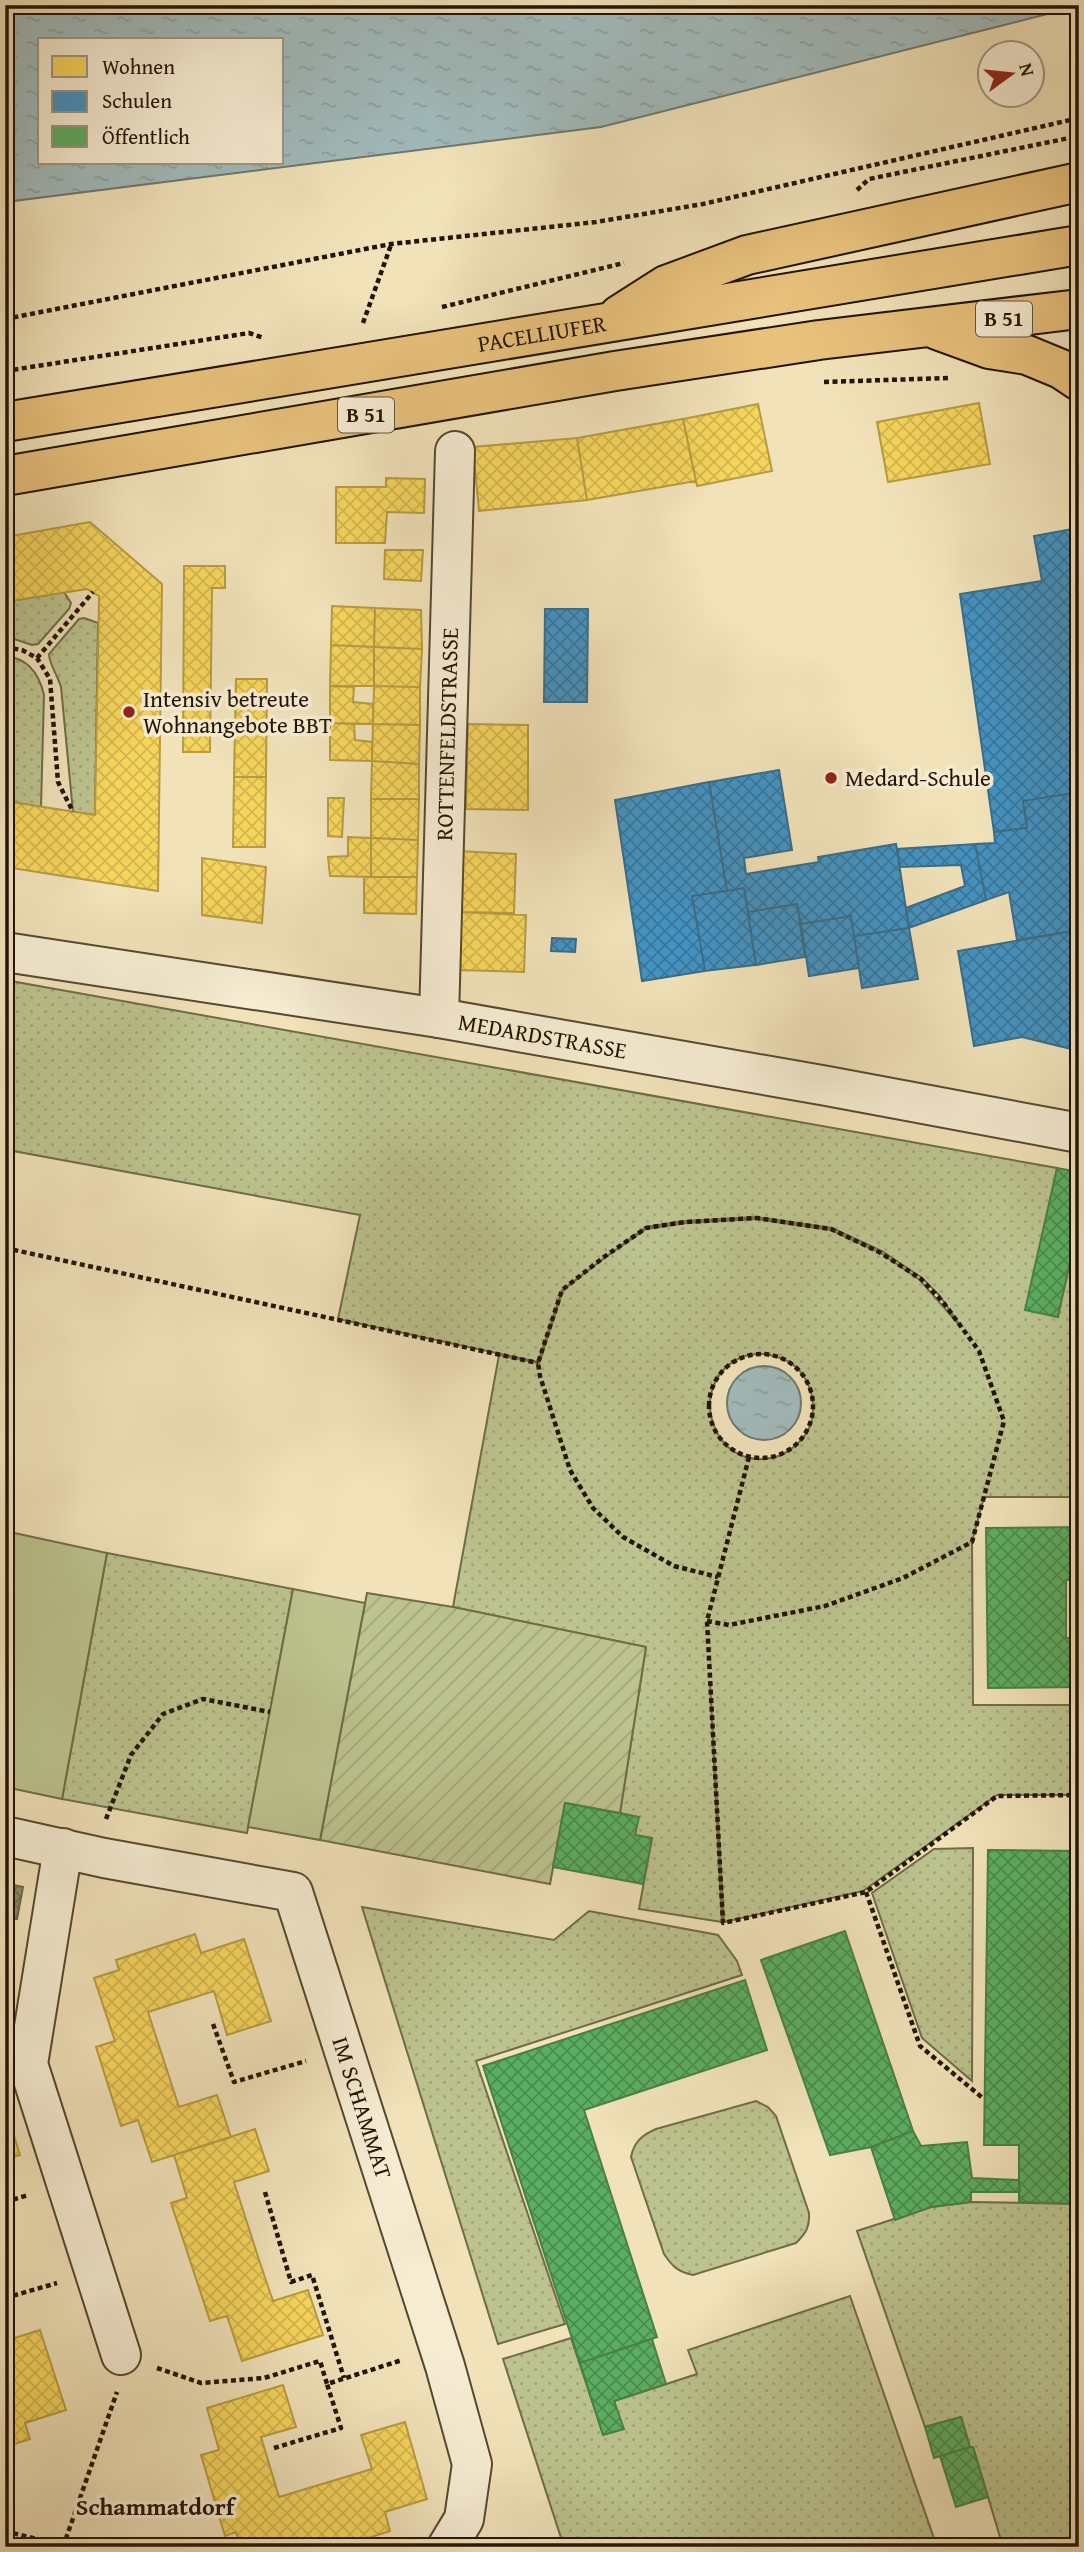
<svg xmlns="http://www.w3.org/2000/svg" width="1084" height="2552" font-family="'Gentium Book Plus',serif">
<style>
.grass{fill:url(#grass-dots);stroke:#6f6c48;stroke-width:2;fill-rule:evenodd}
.garden{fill:url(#garden-furrows);stroke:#6f6c48;stroke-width:2}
.pitch{fill:#bcc38e;stroke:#6f6c48;stroke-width:2}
.water{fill:url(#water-ripples);stroke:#6e7871;stroke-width:2;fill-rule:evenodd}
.homes{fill:url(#homes-cross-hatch);stroke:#b69b41;stroke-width:2}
.schools{fill:url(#schools-cross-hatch);stroke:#396d89;stroke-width:2}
.public{fill:url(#public-cross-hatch);stroke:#498045;stroke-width:2}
.industry{fill:url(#industry-cross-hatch);stroke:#6c684e;stroke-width:2}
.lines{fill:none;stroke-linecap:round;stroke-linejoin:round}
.minor-casing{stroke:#564830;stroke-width:42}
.major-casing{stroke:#221403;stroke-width:42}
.path{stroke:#221403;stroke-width:4.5;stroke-dasharray:5 3.5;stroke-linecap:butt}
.minor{stroke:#f6ecd2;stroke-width:38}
.major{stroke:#e8c17c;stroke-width:38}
.poi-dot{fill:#8f2418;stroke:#f6ecd2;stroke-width:2.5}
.labels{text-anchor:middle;stroke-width:7;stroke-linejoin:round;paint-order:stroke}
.shield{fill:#f6ecd2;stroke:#625541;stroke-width:2}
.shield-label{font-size:21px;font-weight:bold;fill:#221403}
.street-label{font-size:23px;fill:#221403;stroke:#f6ecd2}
.poi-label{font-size:23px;fill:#221403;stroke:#f6ecd2;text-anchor:start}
.neighbourhood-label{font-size:24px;font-weight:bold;fill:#221403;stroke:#f6ecd2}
</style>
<defs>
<pattern id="grass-dots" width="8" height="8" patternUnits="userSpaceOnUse" patternTransform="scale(1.75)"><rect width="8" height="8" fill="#bcc38e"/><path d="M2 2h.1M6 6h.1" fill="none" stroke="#a1a779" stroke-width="1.8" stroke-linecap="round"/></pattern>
<pattern id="garden-furrows" width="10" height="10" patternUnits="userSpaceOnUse" patternTransform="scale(1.75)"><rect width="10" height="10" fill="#bcc38e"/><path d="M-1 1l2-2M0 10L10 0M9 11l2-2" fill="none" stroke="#a1a779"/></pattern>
<pattern id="water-ripples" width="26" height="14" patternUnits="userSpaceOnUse" patternTransform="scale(1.75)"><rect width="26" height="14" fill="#a1babb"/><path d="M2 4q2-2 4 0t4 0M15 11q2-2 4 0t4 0" fill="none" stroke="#8a9f9f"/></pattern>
<pattern id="homes-cross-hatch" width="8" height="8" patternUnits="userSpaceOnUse" patternTransform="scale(1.75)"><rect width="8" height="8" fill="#f6d55c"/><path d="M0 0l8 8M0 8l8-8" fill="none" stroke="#d3b64e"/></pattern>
<pattern id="schools-cross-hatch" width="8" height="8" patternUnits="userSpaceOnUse" patternTransform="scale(1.75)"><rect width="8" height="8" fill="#4393c3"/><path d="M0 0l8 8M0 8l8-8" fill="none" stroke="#38779c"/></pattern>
<pattern id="public-cross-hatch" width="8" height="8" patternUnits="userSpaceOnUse" patternTransform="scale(1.75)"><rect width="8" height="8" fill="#5aae61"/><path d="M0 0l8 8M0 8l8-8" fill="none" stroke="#4a8c4e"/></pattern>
<pattern id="industry-cross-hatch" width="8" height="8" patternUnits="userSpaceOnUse" patternTransform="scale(1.75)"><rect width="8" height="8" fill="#8c8c6e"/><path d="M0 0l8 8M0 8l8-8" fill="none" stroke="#727158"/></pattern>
</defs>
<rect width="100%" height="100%" fill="#f1e2b9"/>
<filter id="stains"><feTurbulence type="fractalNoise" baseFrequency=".00286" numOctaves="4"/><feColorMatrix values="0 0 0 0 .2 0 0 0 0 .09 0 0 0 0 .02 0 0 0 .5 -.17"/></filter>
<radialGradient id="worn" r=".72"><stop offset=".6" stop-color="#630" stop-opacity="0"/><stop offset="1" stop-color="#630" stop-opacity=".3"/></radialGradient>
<path class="grass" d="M64,592L71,603L69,609L38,644L32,645L5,636V602Z
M84,618L98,623L95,815L73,812L61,687C58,676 49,664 49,654L79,619Z
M5,656C28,658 39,673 44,695L41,807L5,801Z
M5,980L1057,1168L1079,1221V1497H984L972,1542L973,1705H1079V1795H997L863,1891L724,1922L710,1683L722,1922L639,1909L652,1838L635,1835L638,1817L620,1813L646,1647L453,1607L499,1355L539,1363L563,1290L604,1258L646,1229L686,1223L756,1219L831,1230L881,1253L920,1280L961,1327L939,1295L922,1278L882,1251L832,1228L756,1217L685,1221L646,1227L562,1290L538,1362L338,1319L360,1215L13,1151L5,1191ZM766,1354C773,1356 781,1357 787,1361C812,1374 821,1412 805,1435C798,1445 786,1454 775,1457C710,1474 683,1379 745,1356C751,1354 760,1354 766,1354Z
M107,1553L293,1589L247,1833L62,1799Z
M973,1848L972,2081L922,2038L872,1893L934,1849Z
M362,1907L554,1940L589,1911L718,1935L737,1961L742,1975L476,2061L565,2324L498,2344Z
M756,2101L768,2107L776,2116L809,2213C810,2227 806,2233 796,2243L693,2275C678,2272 672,2266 664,2254L631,2157C634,2142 642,2135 656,2129Z
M971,2202L1079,2204V2547H1003L973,2447H970L961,2417L925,2427L857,2231L931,2207Z
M850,2296L937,2547H564L503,2359L571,2338L603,2434L623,2428L614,2401L697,2374L688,2350Z"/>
<path class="garden" d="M367,1593L453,1607L646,1647L620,1813L565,1803L550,1884L320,1840Z"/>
<path class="pitch" d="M5,1531L107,1553L62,1799L5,1787Z
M293,1589L365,1603L320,1840L248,1827Z"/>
<path class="water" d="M5,5H1079V6L601,127L5,202ZM40,40H282V163H40Z
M727 1403a37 37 0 1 1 74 0a37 37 0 1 1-74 0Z"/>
<path class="homes" d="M979,403L990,464L888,482L877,422Z
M758,404L772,471L697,486L683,419Z
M683,419L696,481L587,500L577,438Z
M577,438L587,500L479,511L473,447Z
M386,478L425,479L424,513L387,512L385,543H336V487H386Z
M90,522L162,584L158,891L5,867V801L95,815L99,596L87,589L5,602V537Z
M385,550H423L421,581L384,579Z
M184,566H225V588H212L210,752H183Z
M332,606L375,608L374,647L331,645Z
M375,608L421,610L422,649L374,647Z
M331,645L374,647V686H330Z
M374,647L422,649L420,687L374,686Z
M236,679H267L266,777H234Z
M330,686L354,687L353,702L373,704V724L330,723Z
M374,686L420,687V725L373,724Z
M330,723L354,724L355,740L372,742V761L330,760Z
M373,724L420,725L419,764L372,761Z
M468,724L528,725V810L466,809Z
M372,761L419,764V799H371Z
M234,777H266L265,847H233Z
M328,798H344L342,837L328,836Z
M371,799H419L418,840L371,838Z
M348,837L371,838V877L330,876L328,857L348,856Z
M371,838L418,840L417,877H371Z
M458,851L516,854L514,913L456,912Z
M202,858L266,867L262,923L202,915Z
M364,877H417L416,914L364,913Z
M459,912L526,915L524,972L457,970Z
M195,1934L201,1953L244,1939L271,2021L227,2035L214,1991L148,2012L179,2107L217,2095L231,2137L152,2162L138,2120L121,2126L96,2047L115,2041L94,1978L119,1970L116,1960Z
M5,2107L20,2155L5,2159Z
M255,2129L269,2171L234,2182L259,2260L273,2301L308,2290L323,2335L242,2361L227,2316L210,2321L171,2203L187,2198L174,2155Z
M40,2330L66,2410L25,2423L30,2439L5,2447V2385L12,2383L5,2361V2341Z
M283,2385L296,2427L261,2437L279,2497L372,2469L361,2435L405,2422L427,2499L385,2512L390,2531L340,2547H294L293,2542L278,2547H240L236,2532L225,2536L201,2455L219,2450L207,2408Z"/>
<path class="schools" d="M1078,528L1079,792L1023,801L1027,828L994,832L960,594L1042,581L1034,536Z
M545,609H588L587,702H544Z
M779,770L792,850L744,858L746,874L819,862L818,857L896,844L909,928L854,936L851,916L801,924L797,904L748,912L744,888L727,891L709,782Z
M709,782L727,891L692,896L705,971L642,981L615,800Z
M1079,792V930L1017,940L1009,892L986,900L975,844L995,843L994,832L1027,828L1023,801Z
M975,844L986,900L909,928L906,908L965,886L961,865L900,867L897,849Z
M744,888L756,965L705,971L692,896Z
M797,904L805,957L756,965L748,912Z
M851,916L859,968L809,976L801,924Z
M909,928L918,979L862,988L854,936Z
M1079,930V1051L1022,1037L974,1046L958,951Z
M552,938L576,939L575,952L551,951Z"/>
<path class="public" d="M1057,1168L1079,1172V1221L1058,1317L1025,1310Z
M1079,1527V1580H1066V1638H1079V1687L988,1688L986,1528Z
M565,1803L639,1817L635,1835L652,1838L643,1884L553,1867Z
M988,1850L1079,1851L1075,2121H1079V2204L1019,2202V2145H984Z
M845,1931L913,2131L871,2147L830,2155L761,1960Z
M745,1980L767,2050L584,2110L657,2337L580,2363L483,2066Z
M913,2131L921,2146L967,2142L972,2178L1019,2180L1020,2192H971V2202L931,2207L895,2220L871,2147Z
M652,2339L666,2384L614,2401L624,2429L603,2435L580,2363Z
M961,2417L970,2447L934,2458L925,2427Z
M970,2447H973L988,2497L956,2507L940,2456Z"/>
<path class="industry" d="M5,1883L23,1887L17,1919L5,1917Z"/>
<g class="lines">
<defs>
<g id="minor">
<path id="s1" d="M5,952L439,1018L827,1086L1079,1133"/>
<path id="s2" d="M439,1018L455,451"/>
<path id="s3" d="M5,1836L104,1858L293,1892L445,2366L472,2464L464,2519L447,2547"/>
<path d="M63,1848L28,2064L121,2355"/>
</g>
<g id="major">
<path d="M619,315L666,285L747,255L1079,182"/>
<path d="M937,330L989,349L1027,355L1061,369L1079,381"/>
<path id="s4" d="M5,422L1079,245"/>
<path d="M5,476L615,371L819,340L1079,309"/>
</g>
</defs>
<use href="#minor" class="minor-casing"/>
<use href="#major" class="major-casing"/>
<path class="path" d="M857,190L869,179L1079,136
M442,307L624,263
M5,319L391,244L596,222L703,204L1079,118
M363,323L391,245
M5,371L249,333L264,338
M824,382L949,378
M5,647L22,650L37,658L50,679L58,782L73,812
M37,658L93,592
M5,1248L538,1363
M709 1406a52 52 0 1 1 104 0a52 52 0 1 1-104 0Z
M749,1457L707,1621L723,1923L866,1892L997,1796L1079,1795
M707,1621L729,1625L825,1606L903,1578L972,1542L1004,1421L979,1351L943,1302L921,1279L881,1253L831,1229L757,1218L685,1222L646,1228L604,1257L562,1290L538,1363L540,1376L570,1470L593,1508L623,1537L674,1566L718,1577
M106,1819L131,1755L163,1714L203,1699L270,1712
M866,1892L920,2046L984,2099
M213,2024L234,2082L306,2061
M265,2192L291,2282L312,2275L344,2378
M5,2202L28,2195
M5,2298L57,2283
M157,2368L201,2383L264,2378L320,2361L327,2384L402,2360
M274,2448L341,2428L327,2384
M5,2531L64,2546
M63,2547L117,2392"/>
<use href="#minor" class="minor"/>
<use href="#major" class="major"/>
</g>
<g class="poi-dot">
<circle cx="129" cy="712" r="7"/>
<circle cx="831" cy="778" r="7"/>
</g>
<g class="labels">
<g class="shield">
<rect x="976" y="301.5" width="56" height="35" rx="5"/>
<rect x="338" y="397.5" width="56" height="35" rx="5"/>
</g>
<g class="shield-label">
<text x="1004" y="326">B 51</text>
<text x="366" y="422">B 51</text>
</g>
<g class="street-label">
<text dy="8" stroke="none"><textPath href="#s4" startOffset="544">PACELLIUFER</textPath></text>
<text dy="8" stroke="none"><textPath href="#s2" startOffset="284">ROTTENFELDSTRASSE</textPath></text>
<text dy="8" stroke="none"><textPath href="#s1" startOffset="544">MEDARDSTRASSE</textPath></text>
<text dy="8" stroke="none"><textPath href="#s3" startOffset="520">IM SCHAMMAT</textPath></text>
</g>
<g class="poi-label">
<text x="143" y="707">Intensiv betreute<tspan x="143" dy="26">Wohnangebote BBT</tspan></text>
<text x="845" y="786">Medard-Schule</text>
</g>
<g class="neighbourhood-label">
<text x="155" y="2515">Schammatdorf</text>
</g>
</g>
<rect width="1084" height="2552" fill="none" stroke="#f1e2b9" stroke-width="28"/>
<rect x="7" y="7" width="1070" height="2538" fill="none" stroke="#221403" stroke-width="3.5"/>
<rect x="14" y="14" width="1056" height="2524" fill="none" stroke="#221403" stroke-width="2"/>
<rect x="38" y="38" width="245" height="126" fill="#f6ecd2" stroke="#a1967f" stroke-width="2"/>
<rect x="52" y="56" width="35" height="21" fill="#f6d55c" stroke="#a1967f" stroke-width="2"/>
<text x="102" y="74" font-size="21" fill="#221403">Wohnen</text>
<rect x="52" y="91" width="35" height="21" fill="#4393c3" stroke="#a1967f" stroke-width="2"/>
<text x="102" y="108" font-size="21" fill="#221403">Schulen</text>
<rect x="52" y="126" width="35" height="21" fill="#5aae61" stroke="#a1967f" stroke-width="2"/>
<text x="102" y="144" font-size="21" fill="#221403">Öffentlich</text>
<g transform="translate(1011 74) rotate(75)"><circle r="33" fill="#f6ecd2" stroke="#a1967f" stroke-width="2"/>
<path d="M0-5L12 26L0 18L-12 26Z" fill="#8f2418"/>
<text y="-10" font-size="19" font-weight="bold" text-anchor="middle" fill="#221403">N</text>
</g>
<rect width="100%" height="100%" filter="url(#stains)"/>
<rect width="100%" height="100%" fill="url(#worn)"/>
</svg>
